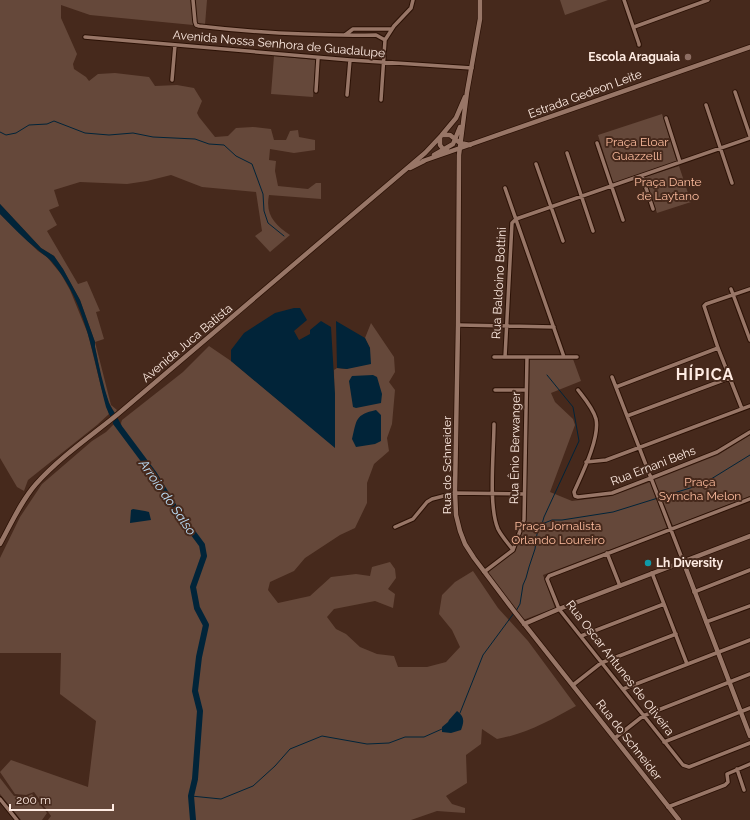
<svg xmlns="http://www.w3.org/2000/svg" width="750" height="820" font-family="Raleway,sans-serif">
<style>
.green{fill:#65483a}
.water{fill:#012439}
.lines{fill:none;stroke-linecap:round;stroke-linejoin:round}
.stream{stroke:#012439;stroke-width:1}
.river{stroke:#012439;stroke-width:6}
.street-casing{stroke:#2b1105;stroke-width:5.5}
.secondary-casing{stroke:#2b1105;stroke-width:6}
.street{stroke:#987667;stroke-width:3.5}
.secondary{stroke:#987667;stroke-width:4.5}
.education-dot{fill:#8d6e63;stroke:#46291c;stroke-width:1.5}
.culture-dot{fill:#0f9aa8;stroke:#46291c;stroke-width:1.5}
.labels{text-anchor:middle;stroke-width:4;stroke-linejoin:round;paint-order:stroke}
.street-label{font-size:12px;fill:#ffece3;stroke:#46291c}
.poi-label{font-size:12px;font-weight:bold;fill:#ffece3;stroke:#46291c;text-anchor:end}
.park-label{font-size:12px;fill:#fdbc9e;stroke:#46291c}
.water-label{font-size:13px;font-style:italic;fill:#bde0fa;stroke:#46291c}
.district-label{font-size:16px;font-weight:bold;letter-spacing:1px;fill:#ffece3;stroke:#46291c}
</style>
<rect width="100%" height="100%" fill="#46291c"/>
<path class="green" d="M0,0H207L205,25H193L90,15L61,5V18L77,54L73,64L74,69L86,77L89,81L98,74L115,73L149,77L155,86L177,85L194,88L202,101L197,113L199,117L215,137L228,136L236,128L253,127L271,129L274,140H286L290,131L298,130L299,137L315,140V150L294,153L270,149L269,160L276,161L275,171L278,186L308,189L316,183H321V199L269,195C265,215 275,225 290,235L270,252L255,236L262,231L256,192L202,187L171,175L147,181L127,184L80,182L54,190L59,206L49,210L57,225L47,231L78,284L87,281L100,311L96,312L104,339L95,342L111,405L117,410L115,413C102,394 100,369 95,347V342L80,300L63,269L54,256L41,248L0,204Z
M560,0H608L565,15Z
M274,56L316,60L313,97L271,94Z
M662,114L677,162L613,183L598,135Z
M679,166L691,202L657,213L645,177Z
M0,214L38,251L47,257L61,274L70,290L88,334L101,387L109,414L97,425L28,480L24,491L17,487L0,458Z
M371,323L394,357L395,372L389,382L395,390L392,424L387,438L389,451L374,464L367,483V503L355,528L340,535L305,558L294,571L270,582L268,590L278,603L310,596L331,577L356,574L370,576L372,567L390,562L395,569L396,578L388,589L395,594L393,608L375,601L334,609L327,617L336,629L346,634L360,647L377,654L394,656L398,667H427L446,662L460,647L452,630L439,614L442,595L455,582L473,571L498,608L528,641L576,706C551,720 526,734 497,739L482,729L481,744L466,755L467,783L446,796L452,804L465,808V813L437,811L411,820H48L51,816L34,792L26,795L15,794L0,772L11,760L88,787L96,721L60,694L61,653H0V558L20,517L42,484L92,441L106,432L115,423L118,428H122L121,423L122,420L183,372L209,346L231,361L335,447L334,370L337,368L347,369L370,348L365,338Z
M530,358L573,359L581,381L551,393L555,402L573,419L575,425L550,492L572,501L612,496L650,482L667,528L543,575L555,608L523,620L487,573L515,551L526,520Z
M750,435V496L673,526L654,480L718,455Z
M0,778L14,796L26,797L32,794L47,813L42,820H21L0,794Z"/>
<path class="water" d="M0,204L41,248L54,256L63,269L80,300L95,342V347C99,366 103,385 109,403C113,412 120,419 122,429H118L109,414L106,407C93,357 86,302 52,262C48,257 42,254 38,250C24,239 12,226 0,214Z
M294,308H300L307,320L294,331L299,340L310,334V330L321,321L331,327L335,394V448L231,361V350L244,333L275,313Z
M336,321L365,338L370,348L371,364L347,369L337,368Z
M373,375L377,377L382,394L381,403L356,408L353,407L349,381L352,376Z
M376,410L381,415V441L375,444L356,447L352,439C357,419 355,415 376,410Z
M133,509L145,511L149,512L151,520L130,523L131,510Z
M457,711C465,717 464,722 461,730L451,733L442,732V727L448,722L449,720Z"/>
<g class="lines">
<path class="stream" d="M0,132L6,135L16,133L29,125L47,124L54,121L85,133L109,135L133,133L153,137L195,139L209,144L224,145L236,156L252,164L263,194L264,211L268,223L284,236
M661,497L703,484L750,455
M542,524L544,517L579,441L573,407L547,375
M516,611L520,604L523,585L526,578L529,567L535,549L537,534L542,524L552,520H562L613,512L658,498
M460,713L483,655L514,613
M191,796L221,799L253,786L275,766L290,749L322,736L367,744L389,743L405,737H424L442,729"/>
<path class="river" d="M116,423L154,474L176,510L202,545L204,556L193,587L197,608L206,625L199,657L195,691L200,711L195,779L191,796L193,820"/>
<defs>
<path id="street" d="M193,0L195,22L196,25L199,26C258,33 317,36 376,35L385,40
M624,0L639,44V45
M634,27L708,0
M345,35L353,29H392
M85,37L350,60L472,68
M172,80L175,45
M316,91L318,58
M735,92L750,136
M347,95L350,60
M381,100L385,40L394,26L411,8L413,0
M706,105L732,183
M666,118L680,162
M597,143L623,220
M567,153L593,231
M536,164L563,241
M642,176L653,209
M505,188L564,357
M731,289L750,340
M458,325L554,327
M494,357H577
M505,357L512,223L516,219L750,138
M612,377L683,561
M616,387L718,348
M495,390H526
M578,390C585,399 593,408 596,419C600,438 582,474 574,492L575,496L578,497L612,493L651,478L717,452L750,432
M742,409L718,348L704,306L706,304L750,289
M627,416L729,378
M494,424C494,451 488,506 498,529C502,537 508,543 513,550
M586,462L606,460L750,406
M750,499L549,576L547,579L559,609L683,765L689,767L750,743
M395,527L413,519L427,502L432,499L455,493L524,494
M607,553L620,586
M484,572L513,550L524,520L527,357
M652,573L687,664
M694,592L750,570
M706,622L750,606
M581,636L664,604
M573,685L601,663L676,634
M623,689L750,640
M615,738L643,716L750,674
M664,742L750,708
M737,769L744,790
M0,799L17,820
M668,807L725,785L728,782L727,774L750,764"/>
<path id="secondary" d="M480,0V19L467,92L459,155L458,325L455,491L456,515L460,531L465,544L474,558L514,611L679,820
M443,135H450L460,143L470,145
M440,138V145L443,149L447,150
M434,155L453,144L460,127
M423,161L750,47
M410,168L424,161
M0,544C11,524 21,501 36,484C60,457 91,436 118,414L425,153L441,136L456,118L465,97
M683,561L750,736
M524,624L559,609L750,536"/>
</defs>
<use href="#street" class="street-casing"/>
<use href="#secondary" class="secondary-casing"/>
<use href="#street" class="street"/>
<use href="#secondary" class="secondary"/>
</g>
<circle class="education-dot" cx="688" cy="57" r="4"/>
<circle class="culture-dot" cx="648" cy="563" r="4"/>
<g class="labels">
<g class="street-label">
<text transform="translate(279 44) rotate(5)" y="4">Avenida Nossa Senhora de Guadalupe</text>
<text transform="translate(585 94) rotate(-20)" y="4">Estrada Gedeon Leite</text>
<text transform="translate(499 283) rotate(-87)" y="4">Rua Baldoino Bottini</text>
<text transform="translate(187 343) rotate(-40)" y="4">Avenida Juca Batista</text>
<text transform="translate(515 448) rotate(-89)" y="4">Rua Ênio Berwanger</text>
<text transform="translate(447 465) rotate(-90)" y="4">Rua do Schneider</text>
<text transform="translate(653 466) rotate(-21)" y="4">Rua Ernani Behs</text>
<text transform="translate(620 668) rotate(52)" y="4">Rua Oscar Antunes de Oliveira</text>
<text transform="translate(629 740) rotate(52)" y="4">Rua do Schneider</text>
</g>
<g class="poi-label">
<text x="680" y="61">Escola Araguaia</text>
<text x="656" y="567" text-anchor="start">Lh Diversity</text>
</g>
<g class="park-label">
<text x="637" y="146">Praça Eloar<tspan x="637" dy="14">Guazzelli</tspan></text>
<text x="668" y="186">Praça Dante<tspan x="668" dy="14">de Laytano</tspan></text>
<text x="700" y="486">Praça<tspan x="700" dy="14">Symcha Melon</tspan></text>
<text x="558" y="530">Praça Jornalista<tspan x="558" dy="14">Orlando Loureiro</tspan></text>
</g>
<g class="water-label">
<text transform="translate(168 497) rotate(55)" y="5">Arroio do Salso</text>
</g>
<g class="district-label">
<text x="705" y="380">HÍPICA</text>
</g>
</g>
<path d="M10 804v6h103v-6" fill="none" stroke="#ffece3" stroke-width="2"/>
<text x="16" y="804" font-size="12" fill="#ffece3" stroke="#46291c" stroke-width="3" paint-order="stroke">200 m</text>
</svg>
